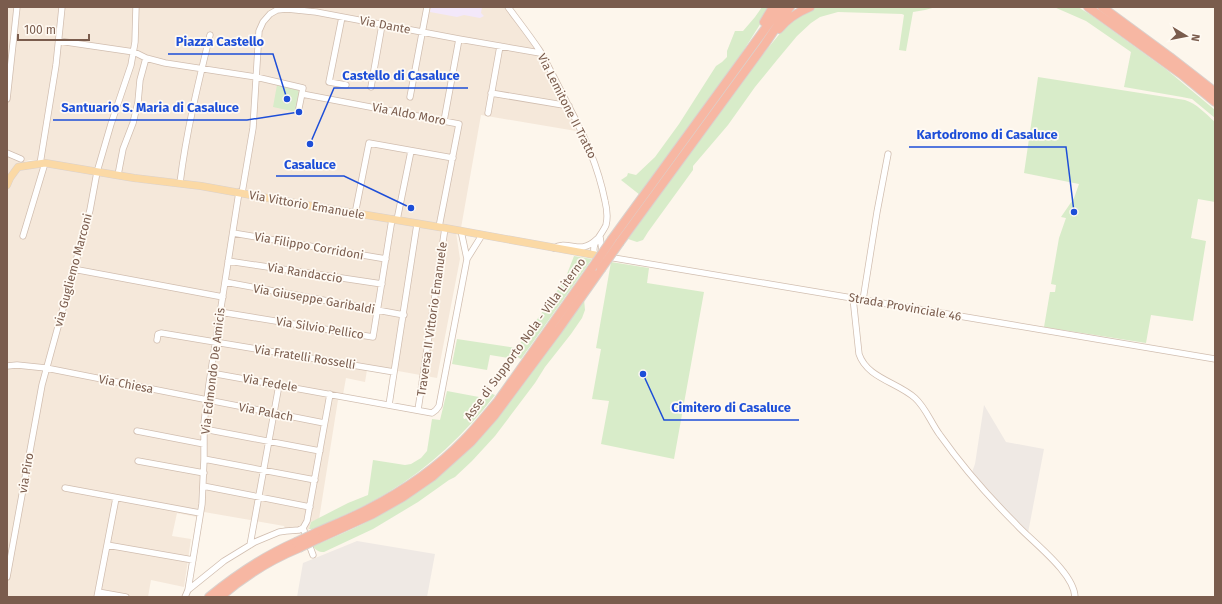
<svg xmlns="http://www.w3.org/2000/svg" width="1222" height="604" font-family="'Fira Sans',sans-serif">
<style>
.residential{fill:#f5e8da}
.industrial{fill:#efe9e4}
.education{fill:#f3e8fa}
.green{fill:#d8ecc9}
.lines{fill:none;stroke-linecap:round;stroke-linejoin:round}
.minor-casing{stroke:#d1beb0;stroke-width:7}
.major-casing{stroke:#dad1cd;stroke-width:8}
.highway-casing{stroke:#dad1cd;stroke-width:10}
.minor{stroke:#fff;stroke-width:5.5}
.major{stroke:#fbd9a5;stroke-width:7}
.highway{stroke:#f7b7a3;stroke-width:8}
.highway-bridge-casing{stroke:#dad1cd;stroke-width:10;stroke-linecap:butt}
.highway-bridge{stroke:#f7b7a3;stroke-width:8}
.labels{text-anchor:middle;stroke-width:3.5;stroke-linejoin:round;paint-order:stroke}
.street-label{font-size:12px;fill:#7a5c4d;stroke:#fffaf3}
.leader{fill:none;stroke:#1d4ed8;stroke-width:1.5}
.callout-dot{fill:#1d4ed8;stroke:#fffaf3;stroke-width:1.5}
.callout-label{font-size:13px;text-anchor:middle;font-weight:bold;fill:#1d4ed8;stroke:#fffaf3;stroke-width:3.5;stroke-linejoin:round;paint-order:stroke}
</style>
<rect width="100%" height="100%" fill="#fdf6ec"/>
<path class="residential" d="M7,7H296L315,9L320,7H505L532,43L576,131L481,115L461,228L134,176L45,160H29L16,165L7,180Z
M47,165L135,182L200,189L456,232L460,259L437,378L398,371L397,374L367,370L365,382L346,378L342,400H338L319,519L311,522L309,529L306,531L299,534L287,533L284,526L204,512L202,518L177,513L172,536L191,539L184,587L151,580L148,597H7V190L12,180L19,169Z"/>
<path class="industrial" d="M984,405L1006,442L1044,449L1028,533L1011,516L972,472L975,464Z
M357,541L435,554L427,597H297L303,563Z"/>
<path class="education" d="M431,7H482L481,13L484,16L480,18L464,15L457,17L430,12Z"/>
<path class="green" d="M762,7H771L742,53L640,195L621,180L627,176L628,173L636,175L655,157L679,124L716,66L722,62L727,57V51L735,31H743L755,17Z
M817,7H936L925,10L913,12L906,51L899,50L904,15L902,14L838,12L820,17L811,23L797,36L777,60L755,87L728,125L693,166V170L648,232L643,240L637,242L628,239L746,75L786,26L796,17L808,10Z
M1054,7H1078L1091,15L1167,70L1215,110V118L1192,99L1182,97L1124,87L1131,52L1086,21Z
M1038,77L1185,100C1197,104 1205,113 1215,122V202L1198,199L1191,238L1206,241L1193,321L1151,315L1146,343L1044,327L1050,292H1055L1056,285L1051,284L1059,238L1066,218L1061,217L1074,198L1079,184L1024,173Z
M277,85L297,89C302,95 297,104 296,112L273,107Z
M574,256L592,259L521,359L517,357L515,359L490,355L487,370L452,364L457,339L517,348L564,281L567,274Z
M611,262L649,268L647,283L704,292L674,459L601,444L609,401L592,399L601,349L596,348Z
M584,299L585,310L582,318L571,334L545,367L535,383L495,436L472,461L455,477L449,480L418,502L373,529L324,552C318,552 316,550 313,546C326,541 338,535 350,530C412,501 456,468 499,415Z
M447,391L479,397L463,417L464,419H465L483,402L490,393L495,395C465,434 429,468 387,493C364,507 338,518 313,529H309L311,522L348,503L368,495L373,460L405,465L411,464L421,458L427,451L432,419L440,420Z"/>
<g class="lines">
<defs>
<path id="minor" d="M508,7C519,22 530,36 540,51C550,69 559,87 568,105C585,137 598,166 605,201C607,209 608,217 606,225C602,235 590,244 595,255
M342,17L329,82L346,85
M59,41L134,52L146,58L165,63L256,77L303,88L299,108
M371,87L382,25
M491,93L569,106
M302,94L459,124L439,227
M410,97L427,7
M7,99L17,7
M488,113L500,46
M444,121L459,39
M7,153L21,159
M40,164L56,65L62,7
M118,175L123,149L133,123L138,102L140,80L146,58
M180,183C186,133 198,84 210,35
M242,193L253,128L259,31L263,22L270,14L277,10L287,9L316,12L459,39L540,53
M355,214L369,143L453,158
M397,220L411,151
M233,233L386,259
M23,236L45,163
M600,237L602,250L605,253
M554,248C563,242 573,248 583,247C588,246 593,243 597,239
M608,257L1215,359
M467,259L482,235
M228,261L382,284
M73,269L223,297
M225,282L404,315
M853,298L859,354C867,378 897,382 915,398C926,408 931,423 940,435C962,466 988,496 1015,523C1031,541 1074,572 1075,597
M863,300L877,212L888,154
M220,312L373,337L392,219
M157,340L158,334L161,333L394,372
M7,366L17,365L46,368L324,423
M211,373L432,413L436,410L439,406L467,259L461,231
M389,405L417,224
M418,410L445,228
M204,429L320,451
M137,431L204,444
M204,459L315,480
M138,461L204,473
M203,486L310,507
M65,488L200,513
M107,545L193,560
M250,545L279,385
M313,555L303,528L307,521L330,394
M7,577L42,385L90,210L97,172L111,124L131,65L135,42L136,7
M188,590L224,561L255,542L279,532L286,531L299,530L303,528
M98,592L126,597
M97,597L116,498
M185,597L188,590L202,504L204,459V423L209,384L239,192"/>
<path id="major" d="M7,185L10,178L18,167L45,163L134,178L201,186L312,206L445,228L595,255"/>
<path id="highway" d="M1088,7L1181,74L1215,102
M1102,7L1170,57L1215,92
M764,22L773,7
M779,29C787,19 798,12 810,7
M612,239L781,7
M620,242L765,44L790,7
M315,533C333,525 351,518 368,509C403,491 437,468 464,440C476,428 487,414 498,401L592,268
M318,539L373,514L403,497L432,477L471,442L494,416L558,330L601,269
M209,597C236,575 264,556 296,542
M220,597C243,577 270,560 299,548"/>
</defs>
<use href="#minor" class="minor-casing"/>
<use href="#major" class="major-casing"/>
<use href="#highway" class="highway-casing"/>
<use href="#minor" class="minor"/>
<use href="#major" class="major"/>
<use href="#highway" class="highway"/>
<defs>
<path id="highway-bridge" d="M592,268L612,239
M601,269L620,242
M296,542L315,533
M299,548L318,539"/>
</defs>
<use href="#highway-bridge" class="highway-bridge-casing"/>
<use href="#highway-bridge" class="highway-bridge"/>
</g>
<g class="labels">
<g class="street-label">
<text transform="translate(385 25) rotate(11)" y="4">Via Dante</text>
<text transform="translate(567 106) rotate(63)" y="4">Via Lemitone II Tratto</text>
<text transform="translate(409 114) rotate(11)" y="4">Via Aldo Moro</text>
<text transform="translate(307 205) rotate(10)" y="4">Via Vittorio Emanuele</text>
<text transform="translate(309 246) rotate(10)" y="4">Via Filippo Corridoni</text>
<text transform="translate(73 270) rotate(-75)" y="4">via Gugliemo Marconi</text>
<text transform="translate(305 273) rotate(9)" y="4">Via Randaccio</text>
<text transform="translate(314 299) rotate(10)" y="4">Via Giuseppe Garibaldi</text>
<text transform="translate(905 307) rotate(10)" y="4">Strada Provinciale 46</text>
<text transform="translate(432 319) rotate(-82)" y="4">Traversa II Vittorio Emanuele</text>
<text transform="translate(320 328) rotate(9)" y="4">Via Silvio Pellico</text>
<text transform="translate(525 339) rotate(-54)" y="4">Asse di Supporto Nola - Villa Literno</text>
<text transform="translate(305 357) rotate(9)" y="4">Via Fratelli Rosselli</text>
<text transform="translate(213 371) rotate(-83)" y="4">Via Edmondo De Amicis</text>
<text transform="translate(270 383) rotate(10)" y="4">Via Fedele</text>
<text transform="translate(126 384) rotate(11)" y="4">Via Chiesa</text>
<text transform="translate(266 412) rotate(11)" y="4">Via Palach</text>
<text transform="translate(26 473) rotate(-80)" y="4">via Piro</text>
</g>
</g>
<path class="leader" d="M287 99L273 54H168M310 144L334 88H468M299 112L247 120H53M1074 212L1066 147H909M411 208L344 176H276M643 374L664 420H799"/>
<g class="callout-dot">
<circle cx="287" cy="99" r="4"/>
<circle cx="310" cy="144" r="4"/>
<circle cx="299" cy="112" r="4"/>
<circle cx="1074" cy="212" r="4"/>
<circle cx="411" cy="208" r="4"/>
<circle cx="643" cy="374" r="4"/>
</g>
<g class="callout-label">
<text x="220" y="46">Piazza Castello</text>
<text x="401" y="80">Castello di Casaluce</text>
<text x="150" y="112">Santuario S. Maria di Casaluce</text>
<text x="987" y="139">Kartodromo di Casaluce</text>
<text x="310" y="169">Casaluce</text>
<text x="731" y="412">Cimitero di Casaluce</text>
</g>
<rect width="1222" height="604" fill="none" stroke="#7a5c4d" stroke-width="16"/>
<g transform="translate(1186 36) rotate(100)" stroke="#fffaf3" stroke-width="3" paint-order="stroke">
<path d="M0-3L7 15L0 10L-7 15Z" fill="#7a5c4d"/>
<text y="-6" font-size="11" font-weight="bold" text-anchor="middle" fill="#7a5c4d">N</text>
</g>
<path d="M18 34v6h71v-6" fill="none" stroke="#7a5c4d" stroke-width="2"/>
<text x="24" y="34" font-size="12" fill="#7a5c4d" stroke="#fffaf3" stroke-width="3" paint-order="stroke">100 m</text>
</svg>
